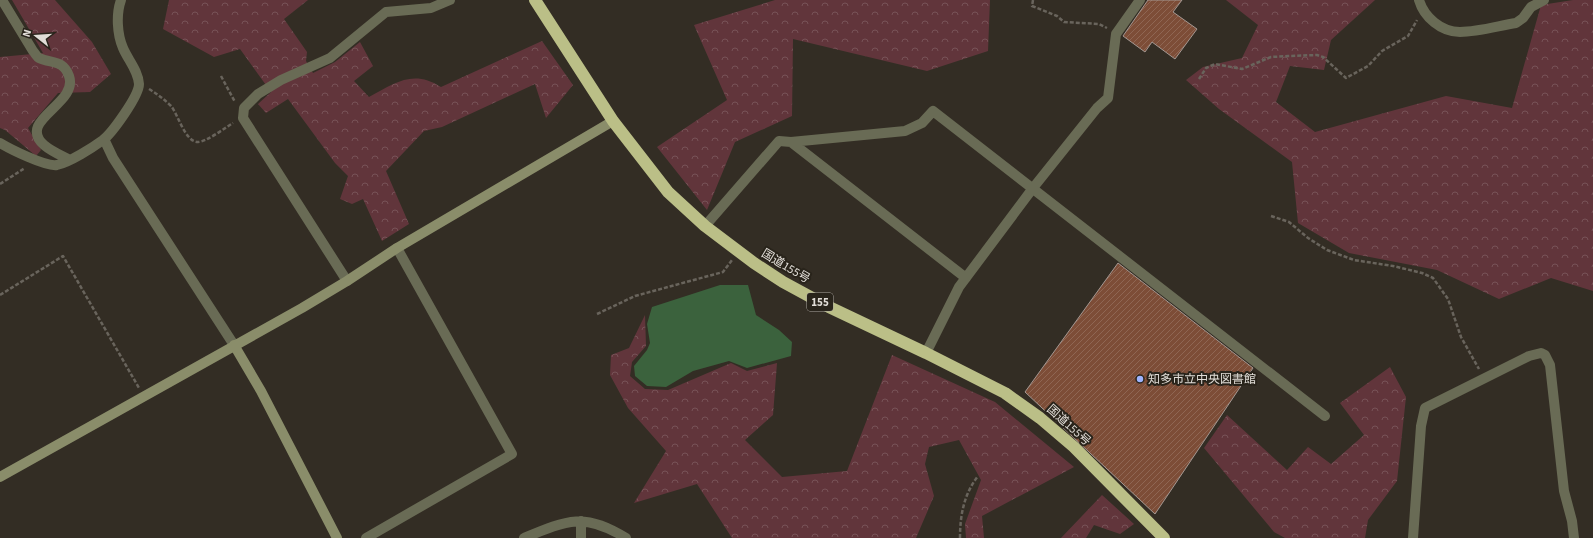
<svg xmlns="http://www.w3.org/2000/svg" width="1593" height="538" font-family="'Source Sans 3','Noto Sans JP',sans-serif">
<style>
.forest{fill:url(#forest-crowns)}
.water{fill:#3b623d}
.building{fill:url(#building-hatch);stroke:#a49791}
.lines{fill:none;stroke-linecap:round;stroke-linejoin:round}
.path{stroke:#69645c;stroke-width:2.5;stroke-dasharray:4 2;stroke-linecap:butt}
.street{stroke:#696b55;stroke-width:10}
.secondary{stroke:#8a8d6a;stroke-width:10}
.highway{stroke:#bbbf87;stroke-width:12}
.poi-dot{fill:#9eb4fd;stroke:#29241b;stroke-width:1.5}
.labels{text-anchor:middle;stroke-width:4;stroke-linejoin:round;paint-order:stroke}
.shield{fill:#29241b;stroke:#aaa69f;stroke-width:1}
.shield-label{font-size:11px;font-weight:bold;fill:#e1ddd7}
.street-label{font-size:12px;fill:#e1ddd7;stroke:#29241b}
.poi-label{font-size:12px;fill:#e1ddd7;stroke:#29241b;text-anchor:start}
</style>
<defs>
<pattern id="forest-crowns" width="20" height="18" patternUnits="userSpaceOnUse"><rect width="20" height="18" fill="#61353b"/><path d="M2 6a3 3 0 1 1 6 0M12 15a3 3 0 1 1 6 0" fill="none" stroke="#775257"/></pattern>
<pattern id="building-hatch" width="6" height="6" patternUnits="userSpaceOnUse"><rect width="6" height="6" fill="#7d4d37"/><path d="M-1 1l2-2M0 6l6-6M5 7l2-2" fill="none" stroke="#8f6653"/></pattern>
</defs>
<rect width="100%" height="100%" fill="#332d24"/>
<path class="forest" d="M12,0H55L92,42L111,74L90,92L58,93L28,128L41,150L36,156L5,130L0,128V57L43,53Z
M169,0H308L284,19L307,52L306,61L313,73L335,62L360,42L373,66L354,81L369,97C395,83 413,69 441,87L542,41L573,85L546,118L535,84L442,127L424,131L386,171L409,224L382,241L363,199L352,204L340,199L348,176L335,163L288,99L266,113L258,104L271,92L240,49L214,57L163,29Z
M775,0H990L988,51L927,71L793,39L792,116L735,142L707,210L657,147L727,100L694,25Z
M1226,0H1375L1331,40L1324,70L1290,66L1276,102L1315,132L1446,96L1512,108L1541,5L1573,0H1593V291L1551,278L1499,299L1437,270L1349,253L1298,223L1292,162L1219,109L1186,80L1203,67L1242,58L1258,25Z
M645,315L646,346L632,362L630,376L645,389L668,390L731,363L747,371L777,363L773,415L745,440L782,477L847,471L892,355L995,402L1074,467L982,516L984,538H966L965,524L981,480L959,440L929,447L925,464L934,496L916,538H732L697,484L634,503L666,451L628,408L610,375L611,355L629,348Z
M1390,367L1406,397L1397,481L1368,520L1365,538H1285L1274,532L1204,448L1227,415L1287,470L1308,447L1331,464L1364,435L1340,403Z
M1102,495L1134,524L1120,534L1094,525L1086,538H1061Z"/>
<path class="water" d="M720,285H748L756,315L779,330L792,342L791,356L747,368L729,361L693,371L666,387L647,386L635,376L634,366L647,350L650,343L647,324L652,307Z"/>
<path class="building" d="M1148,0H1182L1173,12L1197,29L1175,59L1152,42L1145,52L1123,36Z
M1118,263L1253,368L1155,514L1025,392Z"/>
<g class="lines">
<path class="path" d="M1033,0L1032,6L1057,16L1064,22L1099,24L1107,28
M221,76L235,102
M1199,79L1206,68L1215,64L1242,69L1271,57L1288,56L1317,55L1323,57L1346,78L1368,66L1382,51L1408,36L1417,20
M149,89C157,94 164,99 171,106C178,114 185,142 198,142C206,142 225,128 233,123
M0,184L25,168
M1271,216L1289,222L1308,238L1327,250L1354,260L1393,266L1422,273L1433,278L1448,299L1461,337L1479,369
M0,295L63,256L139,388
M597,314L635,296L723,272L732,260
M960,538C960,515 964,494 978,476"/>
<path class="street" d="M2,0L33,51C35,53 37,57 39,58C51,64 63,59 69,76C79,104 16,120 44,145C51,151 60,155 68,159
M1419,0C1424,17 1441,32 1460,32C1478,32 1498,26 1516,23L1523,18L1531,7L1544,0
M104,139L113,158L234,345
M791,142L966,278
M0,143C10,149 46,167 57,165C70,162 92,148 103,140C112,133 139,96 139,84C138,70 128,60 123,48C117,34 116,14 121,0
M705,226L779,141L791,142L905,131L922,123L933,111L1325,416
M347,281L243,118L244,108L258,94L281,80L330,58L386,12L431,8L450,0
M926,353L959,287L1033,188L1097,108L1108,98L1116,34L1140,0
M581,521V538
M366,538L512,454L397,248
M524,538C567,520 585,512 626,538
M1413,538L1421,426L1425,408L1529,356L1541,353L1545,355L1550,365L1564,491L1572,521L1574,538"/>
<path class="secondary" d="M234,345L261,391L337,538
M0,477L302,308L347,281L397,248L613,121"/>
<path class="highway" d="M535,0L613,121L668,192L705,226L754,263L783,282L829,307L926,353L1005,393L1040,418L1074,447L1164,538"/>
</g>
<circle class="poi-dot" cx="1140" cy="379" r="4"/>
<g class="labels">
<rect class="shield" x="807" y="293" width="26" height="18" rx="3"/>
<g class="shield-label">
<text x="820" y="306">155</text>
</g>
<g class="street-label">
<text transform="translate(786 266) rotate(31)" y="4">国道155号</text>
<text transform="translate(1069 425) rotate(42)" y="4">国道155号</text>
</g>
<g class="poi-label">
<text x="1148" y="383">知多市立中央図書館</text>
</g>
</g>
<g transform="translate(36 36) rotate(287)" stroke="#29241b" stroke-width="3" paint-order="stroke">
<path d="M0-3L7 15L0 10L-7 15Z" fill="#e1ddd7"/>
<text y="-6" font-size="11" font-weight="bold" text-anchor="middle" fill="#e1ddd7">N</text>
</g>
</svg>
